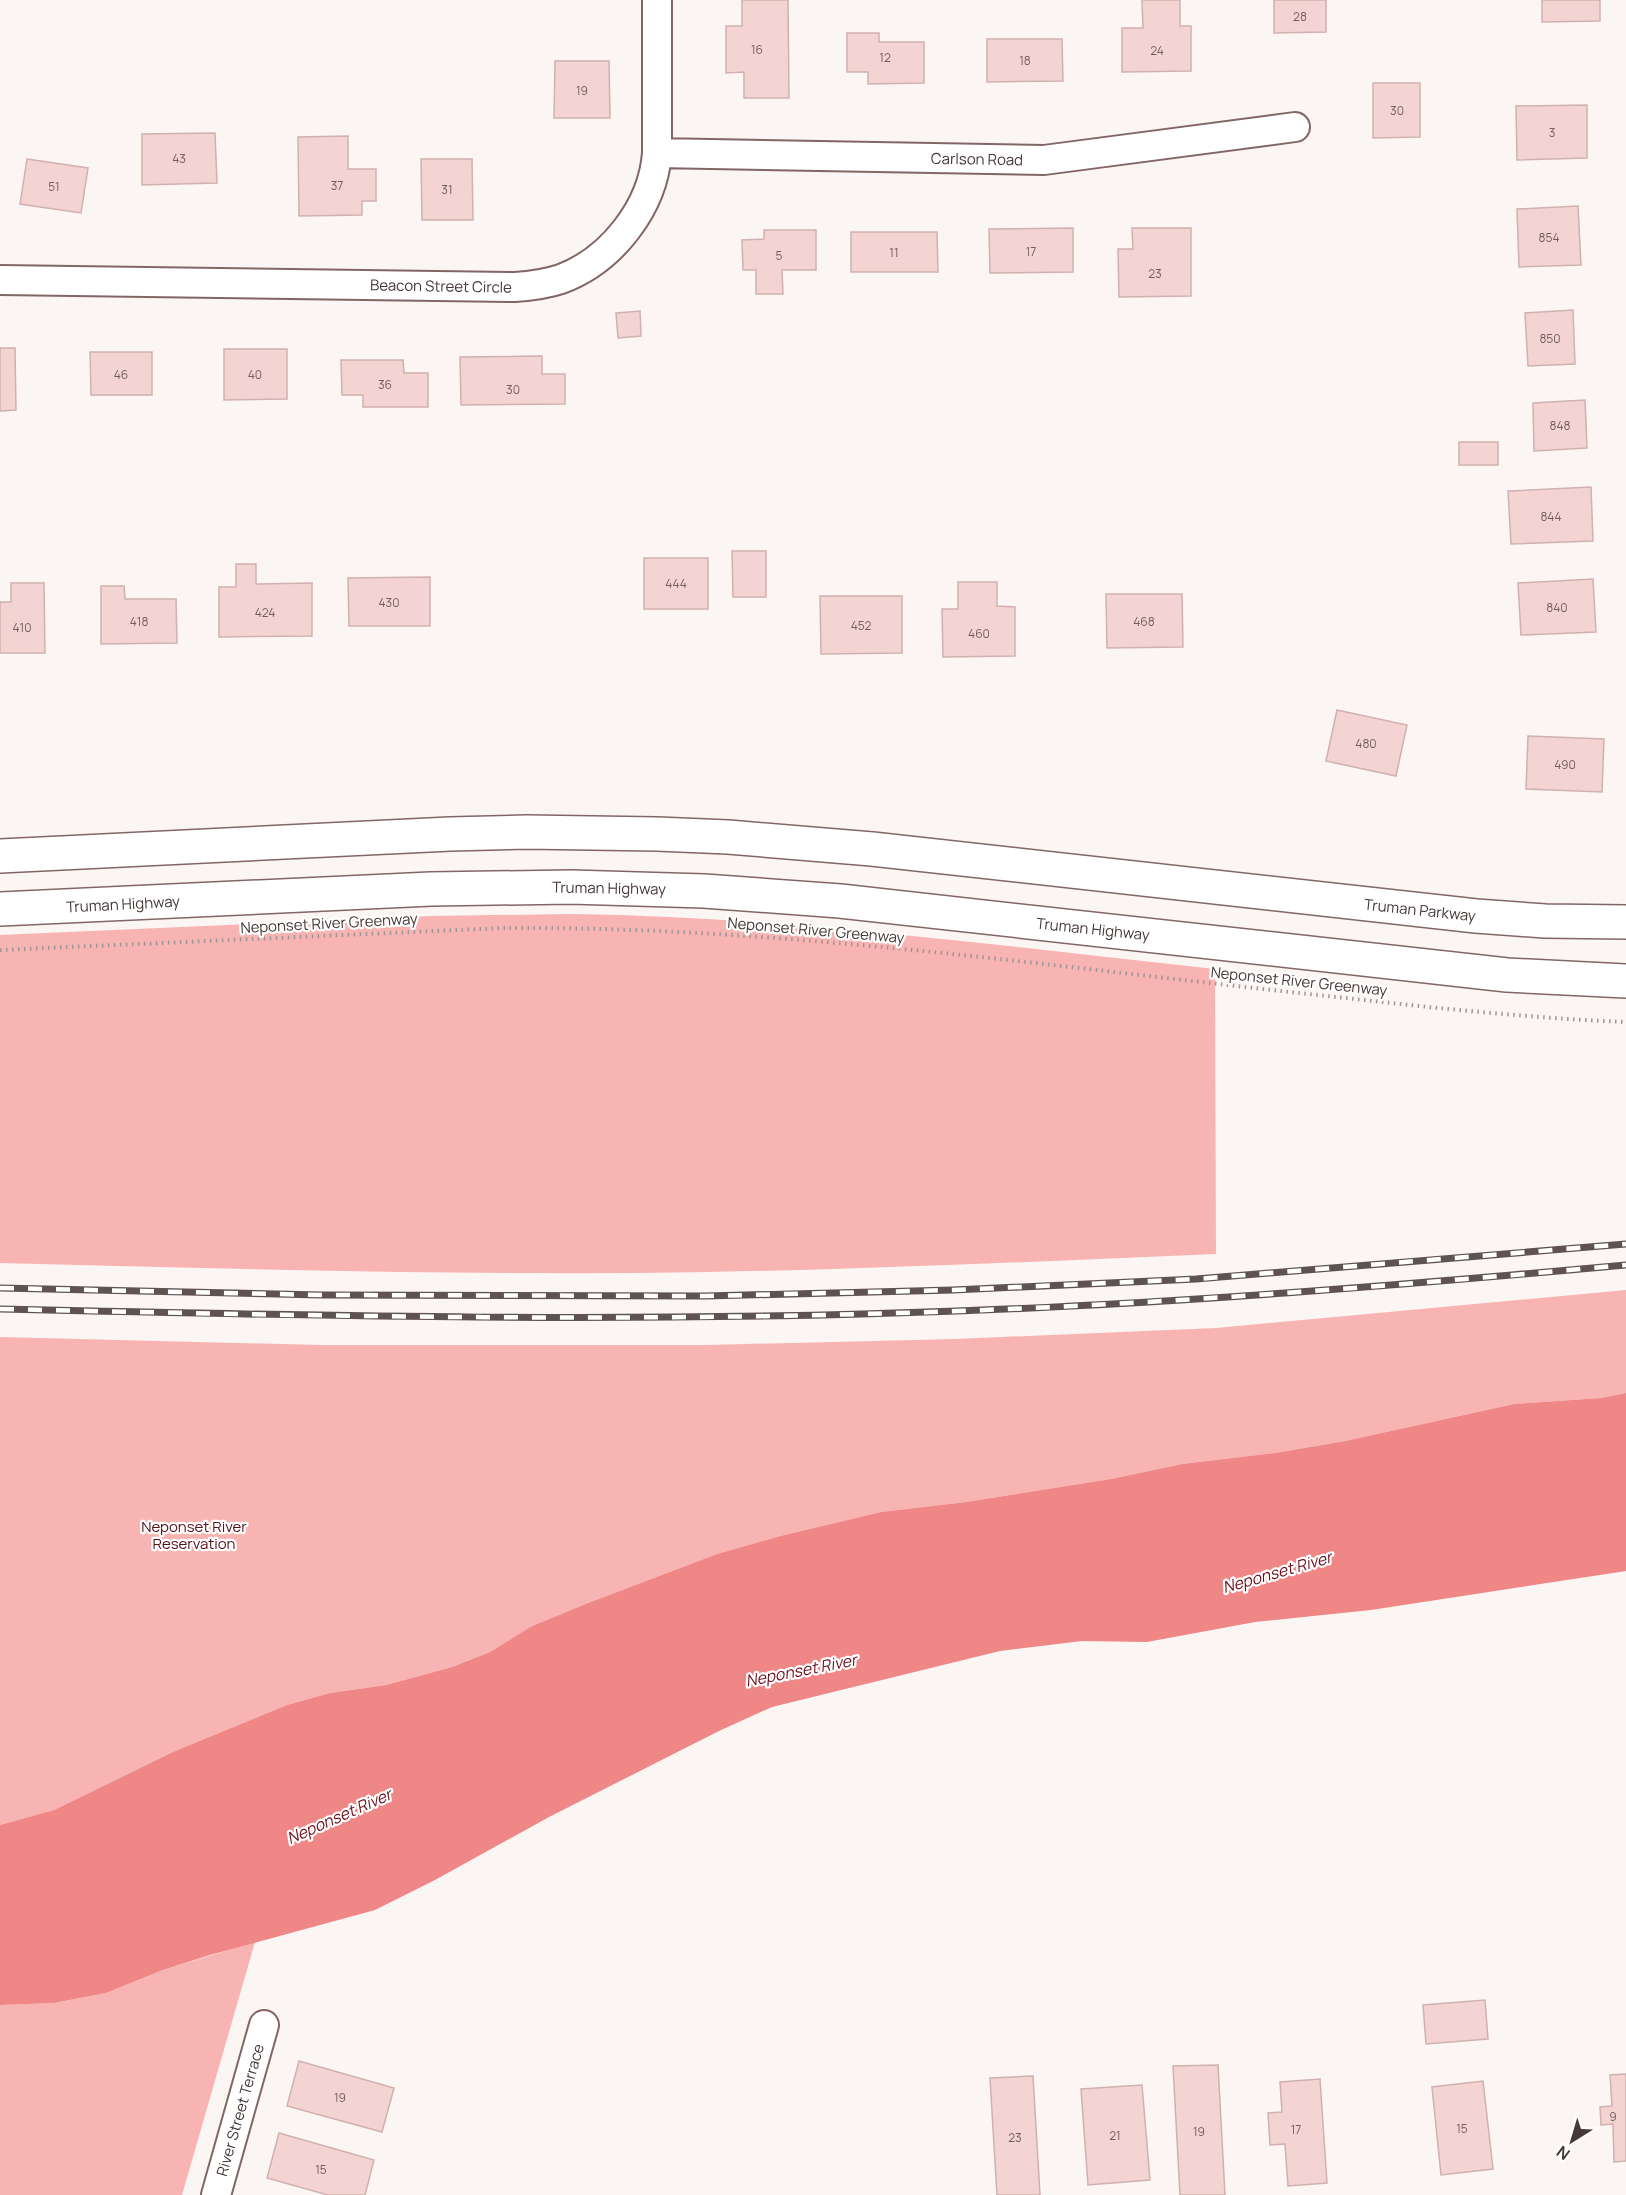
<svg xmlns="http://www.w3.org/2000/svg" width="1626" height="2195" font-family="Manrope,sans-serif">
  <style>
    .green { fill: #f8b4b2 }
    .water { fill: #ef8786 }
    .building { fill: #f4d4d2; stroke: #d0b1af; stroke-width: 1.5 }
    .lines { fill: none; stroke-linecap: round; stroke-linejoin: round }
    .street-casing { stroke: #826665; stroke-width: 32 }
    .secondary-casing { stroke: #826665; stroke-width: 36 }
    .path { stroke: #9e9594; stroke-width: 4; stroke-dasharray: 1.5 4.5; stroke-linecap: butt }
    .street { stroke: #fff; stroke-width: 28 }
    .secondary { stroke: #fff; stroke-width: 33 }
    .rail-casing { stroke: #5f5352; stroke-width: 7 }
    .rail { stroke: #fff; stroke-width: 4.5; stroke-dasharray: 14; stroke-linecap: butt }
    .labels { text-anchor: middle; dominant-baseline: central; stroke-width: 4.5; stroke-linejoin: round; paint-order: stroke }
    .number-label { font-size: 12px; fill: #715f5e }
    .street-label { font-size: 15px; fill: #453837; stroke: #fff }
    .park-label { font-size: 15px; fill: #531217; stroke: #fff }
    .water-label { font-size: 16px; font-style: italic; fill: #6d0f1b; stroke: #fff }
  </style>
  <rect width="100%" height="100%" fill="#fbf5f4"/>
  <!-- green -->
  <path class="green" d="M571,914C787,917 1001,946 1215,969L1216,1254C1047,1261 878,1269 709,1272C473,1276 236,1269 0,1263V935L431,916Z
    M1626,1290V1393L1601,1398L1514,1404L1345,1441L1275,1453L1182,1464L1111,1479L966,1502L881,1512L780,1536L717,1554L588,1603L532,1626L490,1652L452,1667L386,1685L330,1693L287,1705L175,1751L54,1810L0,1825V1337L320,1345H707L955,1339L1216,1328Z
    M255,1942L182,2195H0V2005L54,2003L106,1993L163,1970Z"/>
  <!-- water -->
  <path class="water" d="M1626,1393V1571L1371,1610L1255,1622L1147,1642L1082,1641L1000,1651L772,1707L719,1731L549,1817L435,1880L375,1910L210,1955L163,1970L106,1993L54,2003L0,2005V1825L54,1810L175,1751L287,1705L330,1693L386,1685L452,1667L490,1652L532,1626L588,1603L717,1554L780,1536L881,1512L966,1502L1111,1479L1182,1464L1275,1453L1345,1441L1514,1404L1601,1398Z"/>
  <!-- building -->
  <path class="building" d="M742,0H788L789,98H744V72L726,73V26H742Z
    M1142,0H1180V26H1191V71L1122,72V28H1143Z
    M1274,0H1326V32L1274,33Z
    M1542,0H1600V21L1542,22Z
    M847,33H879V42H924V83L868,84V72H847Z
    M987,39H1062L1063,81L987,82Z
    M555,61H609L610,118H554Z
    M1373,83H1420V137L1373,138Z
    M1587,105V158L1517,160L1516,106Z
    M215,133L217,183L142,185V134Z
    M348,136V169H376V201H362V215L299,216L298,137Z
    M27,159L88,168L81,213L20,204Z
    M421,159H472L473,220H422Z
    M1578,206L1581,265L1519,267L1517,209Z
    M1073,228V272L990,273L989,229Z
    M1132,228H1191V296L1119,297L1118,249H1133Z
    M764,230H816V270H782L783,294H756V270H743L742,240L764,239Z
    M851,232H937L938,272H851Z
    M1573,310L1575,364L1528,366L1525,313Z
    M640,311L641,336L618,338L616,313Z
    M0,348H15L16,410L0,411Z
    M224,349H287V399L224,400Z
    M90,352H152V395H91Z
    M542,356V374H565V404L461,405L460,357Z
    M341,360H403L404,373H428V407H363V395H342Z
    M1585,400L1587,448L1534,451L1533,403Z
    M1459,442H1498V465H1459Z
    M1591,487L1593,541L1511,544L1508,491Z
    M732,551H766V597H733Z
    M644,558H708V609H644Z
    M236,564H256V584L312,583V636L219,637V587H236Z
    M430,577V626H349L348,578Z
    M1593,579L1596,632L1521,635L1518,583Z
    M958,582H997V606L1015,607V656L943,657L942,609H958Z
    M11,583H44L45,653H0V602H11Z
    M101,586H124L125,599H176L177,643L101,644Z
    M1106,594H1182L1183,647L1107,648Z
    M820,596H902V653L821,654Z
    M1337,710L1407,725L1396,776L1326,761Z
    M1528,736L1604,739L1602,792L1526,789Z
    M1485,2000L1488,2039L1426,2044L1423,2005Z
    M299,2061L394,2088L382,2132L287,2106Z
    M1218,2065L1225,2195H1180L1173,2066Z
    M1626,2074V2161L1614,2162L1613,2124L1601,2125L1600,2107L1612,2106L1610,2075Z
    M1033,2076L1040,2195H997L990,2078Z
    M1320,2079L1327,2183L1288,2186L1285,2144L1270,2145L1268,2113L1282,2112L1280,2082Z
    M1483,2081L1493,2169L1441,2175L1432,2087Z
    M1142,2085L1150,2180L1088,2185L1081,2089Z
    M279,2133L374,2160L365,2195H328L267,2178Z"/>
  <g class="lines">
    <defs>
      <path id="street" d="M657,153L1044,160L1295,127
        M0,280L515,287C531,286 546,284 561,279C612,260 653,207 657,153V0
        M216,2195L264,2025"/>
      <path id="secondary" d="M0,856L450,834L526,832L657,834L728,837L872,849L1476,916L1545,921L1626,922
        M0,909L431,889L571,887L704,891L840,901L1507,975L1626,981"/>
    </defs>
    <!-- street casing -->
    <use href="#street" class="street-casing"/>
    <!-- secondary casing -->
    <use href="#secondary" class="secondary-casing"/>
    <!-- path -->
    <path class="path" d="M0,950L504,928C780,926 1053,967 1327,996C1427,1007 1526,1018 1626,1022"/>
    <!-- street -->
    <use href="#street" class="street"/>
    <!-- secondary -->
    <use href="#secondary" class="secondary"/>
    <defs>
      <path id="rail" d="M0,1288L321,1295L706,1296L953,1290L1196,1279L1626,1244
        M0,1309C319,1316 638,1323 957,1311C1181,1303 1403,1285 1626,1265"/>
    </defs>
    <!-- rail casing -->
    <use href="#rail" class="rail-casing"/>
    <!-- rail -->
    <use href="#rail" class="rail"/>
  </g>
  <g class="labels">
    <!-- number labels -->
    <g class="number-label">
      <text x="1300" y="16">28</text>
      <text x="757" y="49">16</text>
      <text x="1157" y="50">24</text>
      <text x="885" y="57">12</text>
      <text x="1025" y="60">18</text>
      <text x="582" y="90">19</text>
      <text x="1397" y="110">30</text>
      <text x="1552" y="132">3</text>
      <text x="179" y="158">43</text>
      <text x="337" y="185">37</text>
      <text x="54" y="186">51</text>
      <text x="447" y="189">31</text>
      <text x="1549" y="237">854</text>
      <text x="1031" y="251">17</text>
      <text x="894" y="252">11</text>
      <text x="779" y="255">5</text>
      <text x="1155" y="273">23</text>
      <text x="1550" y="338">850</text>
      <text x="121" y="374">46</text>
      <text x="255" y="374">40</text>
      <text x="385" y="384">36</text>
      <text x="513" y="389">30</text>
      <text x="1560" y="425">848</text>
      <text x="1551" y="516">844</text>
      <text x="676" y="583">444</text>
      <text x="389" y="602">430</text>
      <text x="1557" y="607">840</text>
      <text x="265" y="612">424</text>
      <text x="139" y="621">418</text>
      <text x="1144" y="621">468</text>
      <text x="861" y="625">452</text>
      <text x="22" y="627">410</text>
      <text x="979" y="633">460</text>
      <text x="1366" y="743">480</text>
      <text x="1565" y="764">490</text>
      <text x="340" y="2097">19</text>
      <text x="1613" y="2116">9</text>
      <text x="1462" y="2128">15</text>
      <text x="1296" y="2129">17</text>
      <text x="1199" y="2131">19</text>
      <text x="1115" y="2135">21</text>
      <text x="1015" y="2137">23</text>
      <text x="321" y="2169">15</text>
    </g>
    <!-- street labels -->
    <g class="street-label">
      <text transform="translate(977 159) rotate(1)">Carlson Road</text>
      <text transform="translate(441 286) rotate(1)">Beacon Street Circle</text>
      <text transform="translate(609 888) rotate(1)">Truman Highway</text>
      <text transform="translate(123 904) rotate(-3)">Truman Highway</text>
      <text transform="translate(1420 910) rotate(6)">Truman Parkway</text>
      <text transform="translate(329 923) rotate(-3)">Neponset River Greenway</text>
      <text transform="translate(1093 929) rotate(6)">Truman Highway</text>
      <text transform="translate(816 930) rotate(5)">Neponset River Greenway</text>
      <text transform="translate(1299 981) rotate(6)">Neponset River Greenway</text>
      <text transform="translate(240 2110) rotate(-74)">River Street Terrace</text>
    </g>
    <!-- park labels -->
    <g class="park-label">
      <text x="194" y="1526">Neponset River<tspan x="194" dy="17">Reservation</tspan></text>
    </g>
    <!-- water labels -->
    <g class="water-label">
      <text transform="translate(1277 1572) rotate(-16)">Neponset River</text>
      <text transform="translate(801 1670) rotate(-11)">Neponset River</text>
      <text transform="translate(339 1816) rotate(-24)">Neponset River</text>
    </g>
  </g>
  <!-- north arrow -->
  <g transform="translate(1572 2141) rotate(217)" stroke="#ffffff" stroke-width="4.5" paint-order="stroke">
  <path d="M0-4.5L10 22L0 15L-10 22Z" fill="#453837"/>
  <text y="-9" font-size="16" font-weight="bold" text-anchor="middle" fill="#453837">N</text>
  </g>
</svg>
